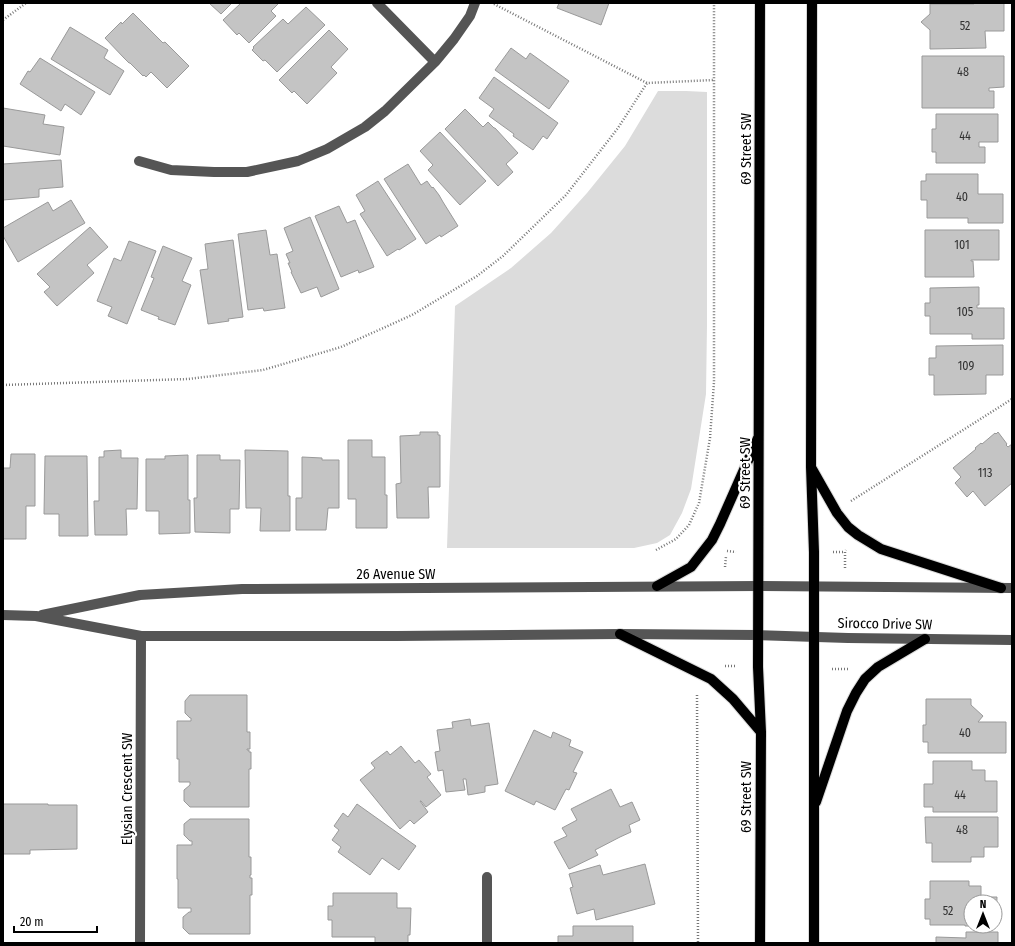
<svg xmlns="http://www.w3.org/2000/svg" width="1015" height="946" font-family="'Fira Sans Condensed',sans-serif">
  <style>
    .green { fill: #dcdcdc }
    .building { fill: #c4c4c4; stroke: #999; fill-rule: evenodd }
    .lines { fill: none; stroke-linecap: round; stroke-linejoin: round }
    .major-casing { stroke: #dbdbdb; stroke-width: 12 }
    .path { stroke: #777; stroke-width: 2.5; stroke-dasharray: 1 2; stroke-linecap: butt }
    .minor { stroke: #555; stroke-width: 10 }
    .major { stroke: #000; stroke-width: 10 }
    .labels { text-anchor: middle; dominant-baseline: central; stroke-width: 4; stroke-linejoin: round; paint-order: stroke }
    .number-label { font-size: 12px; fill: #313131 }
    .street-label { font-size: 14px; fill: #000; stroke: #fff }
  </style>
  <rect width="100%" height="100%" fill="#fff"/>
  <!-- green -->
  <path class="green" d="M658,91H686L707,92V325L706,394L691,489L682,513L670,535L657,543L634,548H447L455,306L511,268L551,233L587,193L625,146Z"/>
  <!-- building -->
  <path class="building" d="M209,3H232L221,14Z
    M241,3H279L271,11L276,16L249,43L239,33L237,35L223,20Z
    M559,3H609L601,25L557,8Z
    M974,3H1004V31H985L986,48L930,49V30L921,22L930,14V4H974Z
    M306,7L325,25L277,72L265,60L263,61L252,50L254,48L253,47L283,19L288,24Z
    M133,13L163,43L165,42L189,66L167,88L151,72L146,77L144,75L143,76L130,63H129L124,58L105,38L121,22L122,24Z
    M70,27L108,50L104,58L124,71L110,95L51,59Z
    M329,30L348,49L331,67L337,73L307,104L294,91L292,93L279,80Z
    M511,48L526,59L530,53L569,81L549,109L495,70Z
    M922,56H1004V87L989,88V91H994V108H922Z
    M40,58L95,92L81,115L65,104L61,111L20,84L28,71L30,72Z
    M494,77L558,123L547,139L543,136L533,150L513,136L514,134L489,116L494,109L479,98Z
    M3,108L45,115L43,124L64,127L60,155L3,146Z
    M465,109L483,127L488,122L494,128H495L518,153L506,164L513,172L498,186L445,129Z
    M936,114H998V142H979V147H985V163H936V152H932V129H936Z
    M440,132L486,181L460,205L428,170L433,165L420,151Z
    M61,160L63,187L39,189V197L3,200V164Z
    M408,164L421,185L427,181L432,188L433,187L439,195L443,202L458,226L441,237L440,235L426,244L384,179Z
    M926,174H978V194H1003V223H968V218H927V200H921V181H926Z
    M378,181L416,239L399,250L398,249L387,256L360,214L365,211L356,195Z
    M71,200L85,223L18,262L3,236V228L48,202L53,211Z
    M339,206L347,223L355,220L374,267L359,273L358,270L341,277L315,216Z
    M310,217L339,289L321,297L317,287L301,293L291,272H292L288,263H290L286,254L293,251L284,228Z
    M90,227L108,247L87,265L94,273L57,306L44,292L50,287L37,274Z
    M266,230L270,255L277,254L285,308L264,311L263,308L248,310L238,234Z
    M925,230H999V260H971V261H973L974,277H925Z
    M233,240L243,317L228,319L229,321L208,324L200,270L208,269L205,244Z
    M129,241L156,251L127,324L108,316L112,307L97,301L114,258L121,261Z
    M163,246L192,258L182,281L191,285L175,325L158,319L159,317L141,310L154,278L151,277Z
    M979,287V305H977V308H1004V339H972V334H930V316H925V303H930V288Z
    M1003,345V375H986V394L934,395V375H929V358H936V346Z
    M420,432H438V435H440V487H428L429,518H397L396,484L401,483L400,436L420,435Z
    M998,432L1007,444L1006,445L1008,447L1012,444V483L985,506L973,491L967,497L955,483L961,477L953,468L976,449L975,448L981,443L982,444L995,433L996,434Z
    M348,440H372V457H385V495H387V528H356V499H348Z
    M121,450V458H138L137,509H126L127,535H95L94,501H99V457H104V451Z
    M245,450L288,451V496H290V531H260L261,508H246Z
    M11,454H35V506H26V539H3V468H10Z
    M188,455V500H190V533L159,534V511H146V459H165V456Z
    M197,455H220V460H240L239,509H230V533L195,532L194,498H197Z
    M45,456H87L88,536H59V514H44Z
    M302,457L322,458V460H339V508H328L326,530H296V498H302Z
    M190,695H247V732H250V749H247V750H249V752H251V769H249V807H190L184,801V790L190,785V782H179V759H177V721H191V718H190L185,713V701Z
    M926,699H971V705L983,716L978,722H1006V753H928V742H923V725H926Z
    M470,719L471,726L489,723L498,784L485,786V792L468,795L466,779H463L465,790L446,792L443,770L438,771L435,752L440,751L437,730L453,728L452,722Z
    M534,730L551,738L553,732L571,740L569,746L583,752L573,772L577,773L569,790L566,789L555,810L536,801L534,805L505,791Z
    M401,746L415,763L419,760L431,774L427,777L441,795L426,807L421,801H420L428,812L414,824L410,820L400,829L360,780L375,768L371,763L387,751L390,755Z
    M933,761H972V770H985V781H997V812H933V807H924V784H933Z
    M611,789L620,807L632,802L640,820L629,825L631,832L620,837L595,850L598,855L569,869L554,842L567,836L562,828L577,820L571,809Z
    M3,804H48V805H77V849L30,850V854H3Z
    M357,804L416,846L399,870L382,858L370,875L338,852L341,847L332,840L339,830L334,826L343,813L348,817Z
    M925,817H998V847H984V857H971V862H932V843H926Z
    M190,819H249V857H251V875H250V878H252V895H250V934H189L183,928V917L189,912H191V908H178V879H177V845H192V841H190L184,835V824Z
    M645,864L655,904L596,920L594,909L577,914L570,888L573,887L569,874L600,865L603,875Z
    M930,881H969V886H981V897H997L996,926H965V925H930V919H925V899H930ZM971,902H995V926H971Z
    M333,893H397V908H411L410,935H408V943H375V937H332V920H328V906H333Z
    M573,926H633V943H558V936H573Z
    M966,932H998V943H936V937L966,938Z"/>
  <g class="lines">
    <defs>
      <path id="major" d="M760,3L758,667L761,732L760,943
        M812,3L811,467L814,552V943
        M812,469L837,513L848,527L858,535L881,549L1001,588
        M657,586L691,567L712,540L720,524L758,438
        M620,634L711,679L733,699L761,732
        M816,802L847,711L856,693L865,679L878,667L925,639"/>
    </defs>
    <!-- major casing -->
    <use href="#major" class="major-casing"/>
    <!-- path -->
    <path class="path" d="M494,4L647,83L714,80
      M3,20L26,3
      M3,385L188,379L263,370L341,347L412,315L477,276L503,256L566,195L618,128L647,83
      M851,501L1012,399
      M656,550L676,539L689,525L699,503L710,438L714,382V3
      M727,551L736,552
      M833,552H845
      M725,567L726,556
      M845,568V552L846,550
      M725,666H736
      M832,669H849
      M697,695L698,943"/>
    <!-- minor -->
    <path class="minor" d="M377,3L435,62
      M139,161L171,170L214,172H247L298,161L327,149L365,127L385,111L435,62L454,39L470,16L475,3
      M3,615L36,616L141,636H397L620,634L758,635L848,638L1012,640
      M42,615L140,595L242,589L759,586L1012,588
      M140,943L141,636
      M487,943V877"/>
    <!-- major -->
    <use href="#major" class="major"/>
  </g>
  <g class="labels">
    <!-- number labels -->
    <g class="number-label">
      <text x="965" y="26">52</text>
      <text x="963" y="72">48</text>
      <text x="965" y="136">44</text>
      <text x="962" y="197">40</text>
      <text x="962" y="245">101</text>
      <text x="965" y="312">105</text>
      <text x="966" y="366">109</text>
      <text x="985" y="473">113</text>
      <text x="965" y="733">40</text>
      <text x="960" y="795">44</text>
      <text x="962" y="830">48</text>
      <text x="948" y="911">52</text>
    </g>
    <!-- street labels -->
    <g class="street-label">
      <text transform="translate(746 149) rotate(-90)">69 Street SW</text>
      <text transform="translate(745 473) rotate(-90)">69 Street SW</text>
      <text x="396" y="574">26 Avenue SW</text>
      <text transform="translate(885 624) rotate(1)">Sirocco Drive SW</text>
      <text transform="translate(127 789) rotate(-90)">Elysian Crescent SW</text>
      <text transform="translate(746 797) rotate(-90)">69 Street SW</text>
    </g>
  </g>
  <!-- border -->
  <rect width="1015" height="946" fill="none" stroke="#000000" stroke-width="8"/>
  <!-- north arrow -->
  <g transform="translate(983 914)"><circle r="19" fill="#ffffff" stroke="#999999"/>
  <path d="M0-3L7 15L0 10L-7 15Z" fill="#000000"/>
  <text y="-6" font-size="11" font-weight="bold" text-anchor="middle" fill="#000000">N</text>
  </g>
  <!-- scale -->
  <path d="M14 926v6h83v-6" fill="none" stroke="#000000" stroke-width="2"/>
  <text x="20" y="926" font-size="12" fill="#000000" stroke="#ffffff" stroke-width="3" paint-order="stroke">20 m</text>
</svg>
